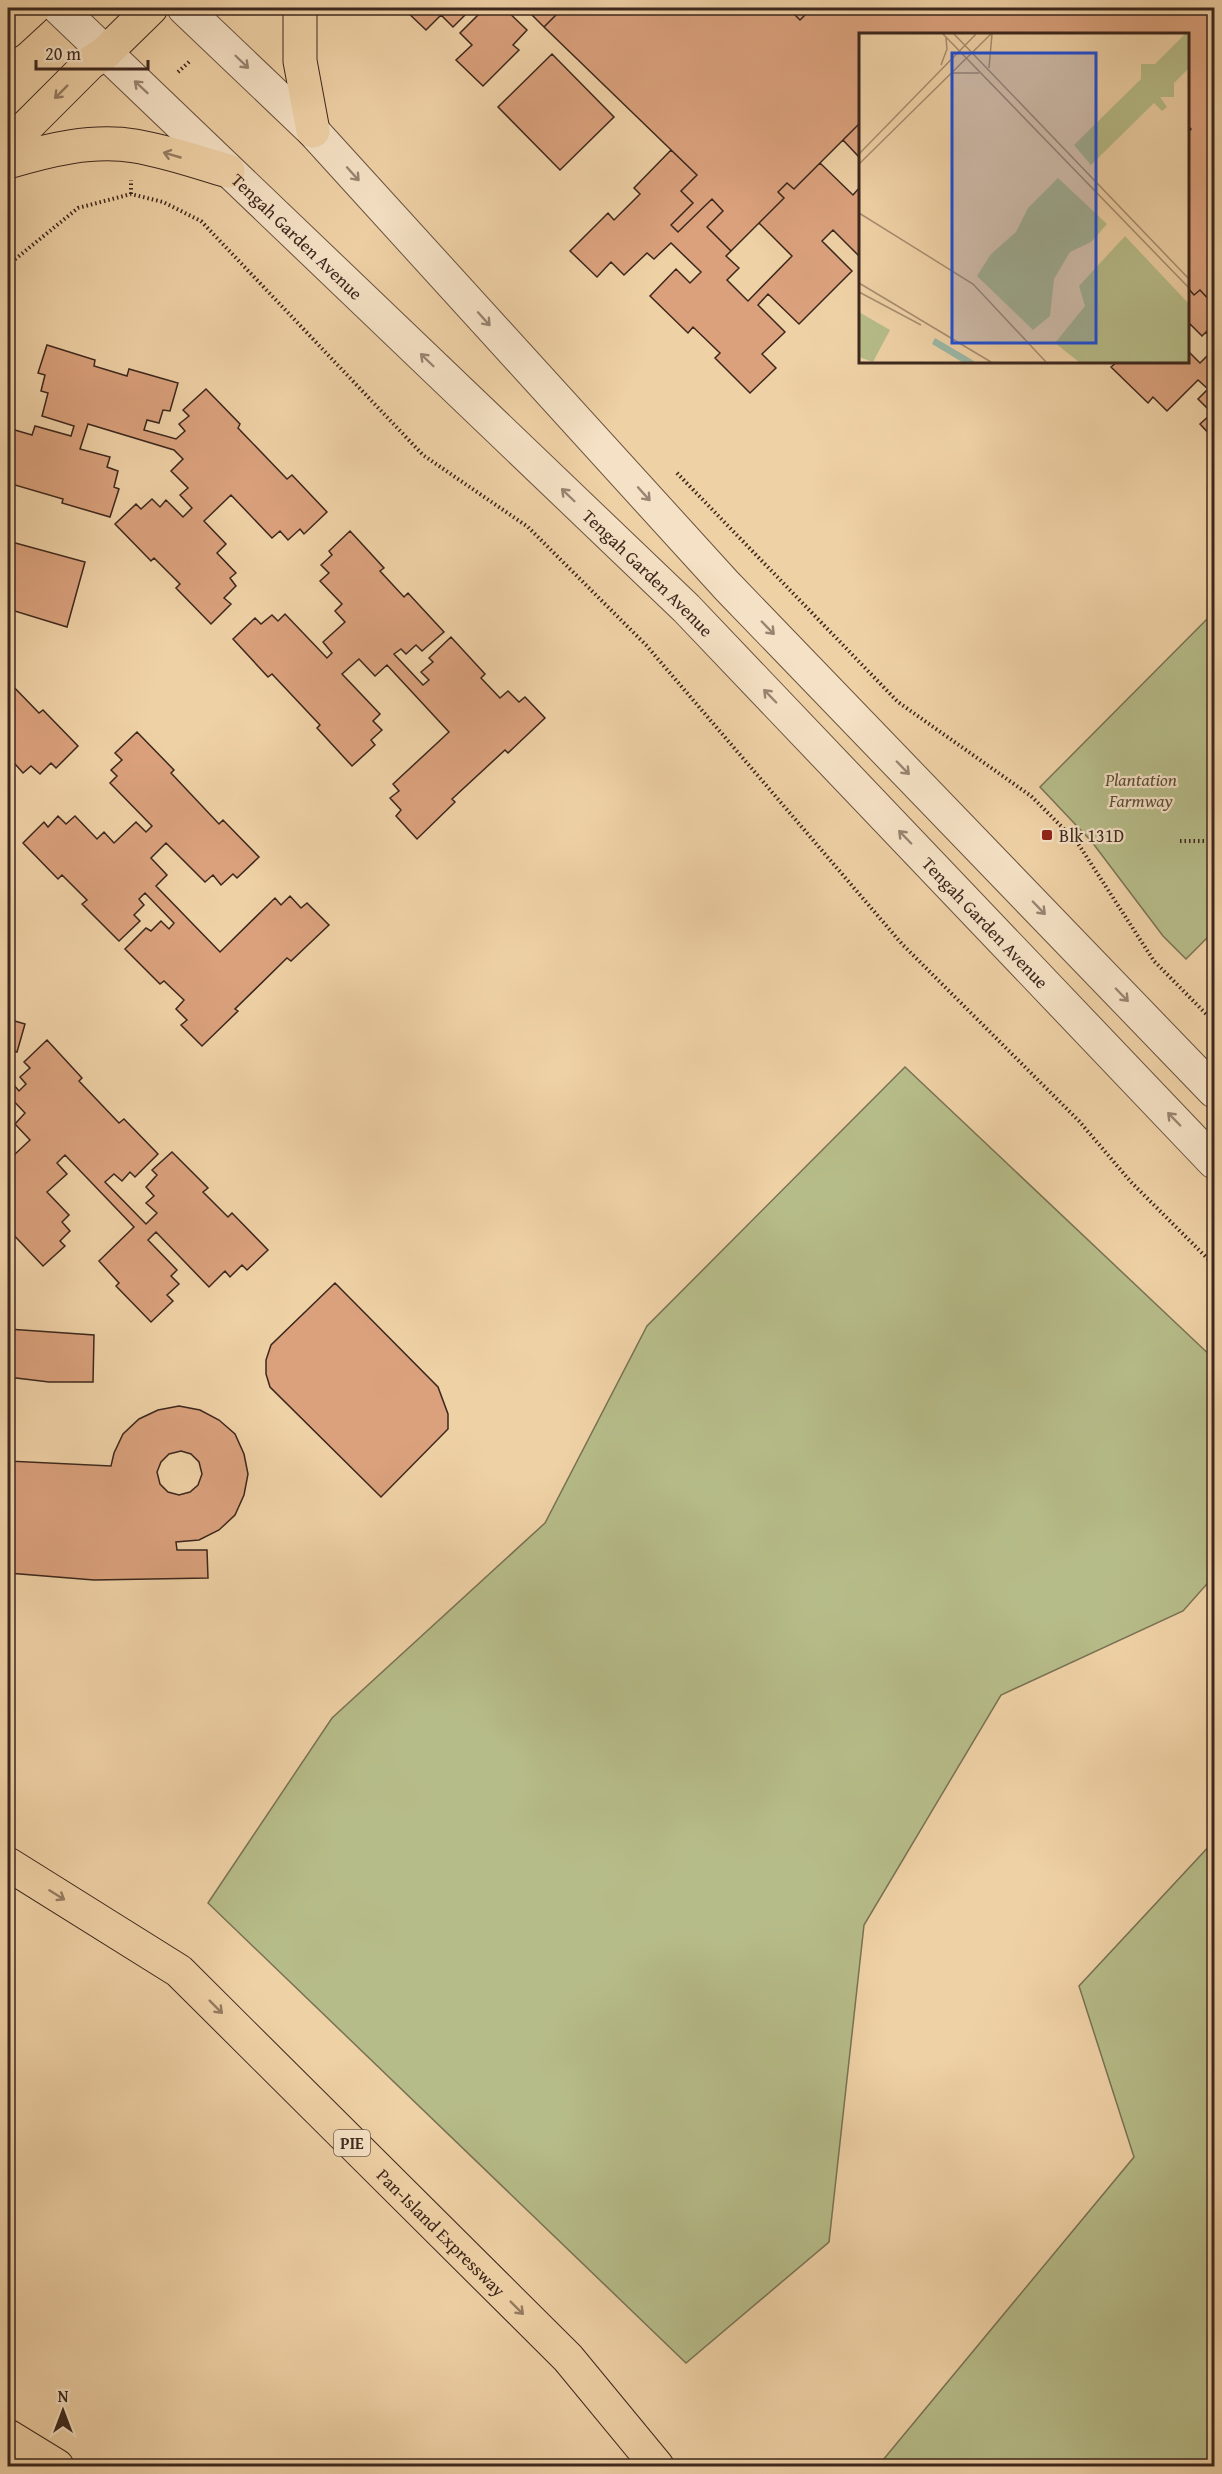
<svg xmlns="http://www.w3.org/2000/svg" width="1222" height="2474" font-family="'Gentium Book Plus',serif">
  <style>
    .green { fill: #b6bc89; stroke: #797253; stroke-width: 1.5 }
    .building { fill: #daa17c; stroke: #3c271d; stroke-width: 1.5; fill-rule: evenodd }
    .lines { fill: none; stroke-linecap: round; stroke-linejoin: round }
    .minor-casing { stroke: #69523f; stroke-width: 35 }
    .major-casing { stroke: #3c271d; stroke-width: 35 }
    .highway-casing { stroke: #3c271d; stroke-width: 35 }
    .path { stroke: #3c271d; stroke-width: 4; stroke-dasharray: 1.5 3; stroke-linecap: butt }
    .minor { stroke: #f5e1c5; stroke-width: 33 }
    .major { stroke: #efd1a6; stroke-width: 33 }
    .highway { stroke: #efd1a6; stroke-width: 33 }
    .oneway { stroke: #988471 }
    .oneway2 { stroke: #967c62 }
    .poi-dot { fill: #8f2418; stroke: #f5e1c5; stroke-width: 2 }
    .labels { text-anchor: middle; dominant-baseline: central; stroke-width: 4.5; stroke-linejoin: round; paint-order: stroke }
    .shield { fill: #f5e1c5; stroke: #745f4f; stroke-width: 1.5 }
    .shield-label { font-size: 16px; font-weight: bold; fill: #3c271d }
    .street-label { font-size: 18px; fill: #3c271d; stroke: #f5e1c5 }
    .park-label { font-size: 18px; font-style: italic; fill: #5a4c38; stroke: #f5e1c5 }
    .poi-label { font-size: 18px; fill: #3c271d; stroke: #f5e1c5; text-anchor: start }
    .inset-road { fill: none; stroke: #a78d6f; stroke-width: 1.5 }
    .view { fill: #1d4ed8; fill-opacity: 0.15; stroke: #1d4ed8; stroke-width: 3 }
    .inset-edge { fill: none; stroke: #3c271d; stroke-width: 3 }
  </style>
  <rect width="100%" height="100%" fill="#efd1a6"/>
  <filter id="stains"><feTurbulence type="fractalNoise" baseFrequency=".00333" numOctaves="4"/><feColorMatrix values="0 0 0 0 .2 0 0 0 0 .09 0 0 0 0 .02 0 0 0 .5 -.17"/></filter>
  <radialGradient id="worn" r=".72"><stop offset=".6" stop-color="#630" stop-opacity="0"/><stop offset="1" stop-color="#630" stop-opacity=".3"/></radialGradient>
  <!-- green -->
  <path class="green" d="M1214,612V931L1186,959L1163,936L1092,842L1040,787Z
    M905,1067L1214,1359V1576L1183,1611L1001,1695L864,1925L829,2242L686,2363L208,1903L332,1718L545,1523L647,1326Z
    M1214,1841V2466H878L1134,2157L1079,1986Z"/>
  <!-- building -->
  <path class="building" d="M403,8H472L453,27L441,15L426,30Z
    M473,8H504L527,30L513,45L519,50L483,86L456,60L472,45L460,33L479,14Z
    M525,8H563L544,27Z
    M563,8H788L800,20L812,8H1214V305L1200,290L1194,295L1188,288V133L1191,129L1188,126V34H860V123L794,189L787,183L778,192L784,198L731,251L707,227L723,211L712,199L678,232L671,225L693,203L681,191L697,175L544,27Z
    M788,8H812L800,20Z
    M552,54L614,117L560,170L498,107Z
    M860,123V158L843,140Z
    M671,150L697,175L681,191L693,203L671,225L678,232L712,199L723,211L707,227L731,251L726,256L739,268L727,280L748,301L792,256L759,223L784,198L778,192L787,183L794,189L820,163L853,195L860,187V257L833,230L822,241L852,271L799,324L768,294L758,305L785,332L762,354L776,368L750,393L715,358L720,353L693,327L688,333L650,296L676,269L690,283L701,272L671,243L654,259L647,253L624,275L611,262L597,277L570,251L608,213L614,220L640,194L634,188Z
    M1188,288L1194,295L1200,290L1214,305V324L1202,336L1190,324L1188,327Z
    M1214,324V341L1206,332Z
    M47,345L95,360L94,366L127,376L129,369L178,383L170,411L163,410L159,423L147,420L144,430L176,439L185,431L179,424L189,416L183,410L206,389L240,424L238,428L287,479L292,475L327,512L304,534L300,529L288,540L280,531L272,538L231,495L204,521L226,544L217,553L236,573L230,578L236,586L224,598L231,604L211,624L176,588L180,584L154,558L151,561L115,524L136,504L141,509L152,499L160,507L166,500L183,517L192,508L180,495L188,488L171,471L183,459L174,450L88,424L80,449L110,457L107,467L118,471L114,487L119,489L110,517L62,503L63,499L8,483V428L32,435L35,426L71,436L74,426L42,416L48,393L41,391L45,375L38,373Z
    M1214,349V439L1200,424L1212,413L1198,399L1208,389L1198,380L1167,411L1153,397L1148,403L1111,367L1117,362H1188V351L1200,363Z
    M350,531L384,568L380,571L404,597L408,593L444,632L422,651L416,645L406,654L401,649L394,654L423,685L429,680L421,672L433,662L429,658L451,637L485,674L481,678L500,698L508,691L519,702L525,697L545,718L508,753L505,750L452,799L455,802L417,839L396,816L401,810L390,798L399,791L393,784L449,732L387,665L375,676L359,659L342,674L380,714L373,721L382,730L371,740L375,745L352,766L317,728L320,725L272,674L268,677L233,639L255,618L261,624L272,615L278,621L285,614L327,658L332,653L323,642L345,622L335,611L342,604L320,581L329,573L321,565L332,555L329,551Z
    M8,541L85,562L67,627L8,609Z
    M8,681L39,713L43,710L78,746L56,768L51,763L40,774L31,766L23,773L8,756Z
    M137,732L174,770L171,773L219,824L223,820L259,857L237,878L233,874L221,885L213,875L205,882L166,843L151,858L167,875L156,886L220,952L275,898L281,905L290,896L301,908L307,903L329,925L291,961L287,958L235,1009L238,1011L202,1046L181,1025L187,1020L176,1009L184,1000L164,981L160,984L125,949L146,928L151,931L161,921L169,929L174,923L145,893L139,899L144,905L134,915L140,921L119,941L82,904L87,900L62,875L58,879L23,843L44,822L48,827L58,816L66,824L75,816L97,839L104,832L114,843L136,822L146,832L152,826L110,783L117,776L111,770L122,760L115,753Z
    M8,1019L25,1024L17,1052L10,1050L8,1059Z
    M47,1040L82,1078L79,1081L119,1123L124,1119L158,1154L135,1177L130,1172L122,1181L114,1174L105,1182L146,1224L157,1213L146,1203L154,1196L146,1187L157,1175L152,1170L172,1152L208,1188L203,1192L228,1217L232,1213L268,1250L247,1270L242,1265L230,1277L225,1271L209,1287L156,1232L148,1240L177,1270L171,1276L179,1284L167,1295L173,1301L151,1322L116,1286L119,1283L99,1261L134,1227L65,1155L57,1163L67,1174L47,1192L69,1215L62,1222L70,1231L60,1241L65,1246L43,1266L8,1229L12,1225L8,1220V1150L13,1156L30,1140L15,1124L25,1113L8,1095V1078L19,1091L26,1084L20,1077L30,1068L24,1062Z
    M335,1283L438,1387L448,1414V1429L381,1497L270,1387L266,1374V1360L271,1345Z
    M8,1329L94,1335L93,1382H49L8,1377Z
    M179,1406L200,1410L219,1420L235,1434L244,1454L248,1474L244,1495L235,1515L219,1530L199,1540L176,1542L177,1550H207L208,1578L94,1580L8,1573V1461L111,1466L114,1453L123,1434L139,1419L158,1410ZM181,1451L191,1454L199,1462L202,1474L198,1485L190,1492L179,1495L168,1492L160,1484L157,1472L161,1462L169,1454Z"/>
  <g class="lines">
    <defs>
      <g id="minor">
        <path id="s1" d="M59,8L686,608L1214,1162"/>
        <path d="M184,8L313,131L727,586L1214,1091"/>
      </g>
      <path id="major" d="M300,8V61L313,131
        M8,32L34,8
        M8,145L90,63L105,53L151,8
        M8,162C48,150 92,139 135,146C166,151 197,162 228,171"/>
      <g id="highway">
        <path id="s2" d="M8,1864L179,1971L568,2358L657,2466"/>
        <path d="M8,2436L57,2466"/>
      </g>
    </defs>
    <!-- minor casing -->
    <use href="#minor" class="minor-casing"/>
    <!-- major casing -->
    <use href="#major" class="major-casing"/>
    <!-- highway casing -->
    <use href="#highway" class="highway-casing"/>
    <!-- path -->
    <path class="path" d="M178,72L190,61
      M131,194V180
      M8,265L78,208L131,194L163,202L201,221L423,455L528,527L646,645L902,944L1079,1121L1131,1182L1214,1265
      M677,473L898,702L1031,796L1077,842L1154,961L1214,1022
      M1180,841H1214"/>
    <!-- minor -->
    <use href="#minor" class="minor"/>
    <!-- major -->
    <use href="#major" class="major"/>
    <!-- highway -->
    <use href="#highway" class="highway"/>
  </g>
  <!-- one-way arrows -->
  <defs><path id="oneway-shaft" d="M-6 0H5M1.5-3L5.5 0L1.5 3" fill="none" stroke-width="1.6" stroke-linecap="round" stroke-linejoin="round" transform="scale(1.5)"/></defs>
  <g class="oneway">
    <use href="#oneway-shaft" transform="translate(242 62) rotate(44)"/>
    <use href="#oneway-shaft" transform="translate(141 87) rotate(-137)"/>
    <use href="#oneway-shaft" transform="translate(353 174) rotate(48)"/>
    <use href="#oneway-shaft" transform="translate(484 319) rotate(48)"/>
    <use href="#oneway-shaft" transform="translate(427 360) rotate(-136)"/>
    <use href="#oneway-shaft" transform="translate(644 494) rotate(48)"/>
    <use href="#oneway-shaft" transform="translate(568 495) rotate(-136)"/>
    <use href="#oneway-shaft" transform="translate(768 628) rotate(46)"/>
    <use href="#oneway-shaft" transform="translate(770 696) rotate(-134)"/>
    <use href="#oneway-shaft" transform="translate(903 768) rotate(46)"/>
    <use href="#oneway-shaft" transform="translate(905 837) rotate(-134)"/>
    <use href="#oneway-shaft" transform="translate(1039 908) rotate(46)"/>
    <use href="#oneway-shaft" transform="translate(1122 995) rotate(46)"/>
    <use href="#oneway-shaft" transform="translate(1174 1119) rotate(-134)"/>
  </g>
  <g class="oneway2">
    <use href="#oneway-shaft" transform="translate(61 92) rotate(135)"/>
    <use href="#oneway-shaft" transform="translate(172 155) rotate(-164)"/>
    <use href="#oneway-shaft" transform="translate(57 1895) rotate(32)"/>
    <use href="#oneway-shaft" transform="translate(216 2007) rotate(45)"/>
    <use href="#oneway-shaft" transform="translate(517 2308) rotate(45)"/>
  </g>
  <!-- markers -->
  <rect class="poi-dot" x="1041" y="829" width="12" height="12" rx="3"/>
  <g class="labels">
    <!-- shield labels -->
    <rect class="shield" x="334" y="2130" width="36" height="26" rx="4.5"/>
    <g class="shield-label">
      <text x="352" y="2143">PIE</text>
    </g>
    <!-- street labels -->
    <g class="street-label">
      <text stroke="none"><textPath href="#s1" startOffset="330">Tengah Garden Avenue</textPath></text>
      <text stroke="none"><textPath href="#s1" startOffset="816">Tengah Garden Avenue</textPath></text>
      <text stroke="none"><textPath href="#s1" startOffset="1302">Tengah Garden Avenue</textPath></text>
      <text stroke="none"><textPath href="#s2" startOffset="572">Pan-Island Expressway</textPath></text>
    </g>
    <!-- park labels -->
    <g class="park-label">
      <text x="1141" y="779">Plantation<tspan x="1141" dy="21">Farmway</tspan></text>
    </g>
    <!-- poi labels -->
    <g class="poi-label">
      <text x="1059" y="835">Blk 131D</text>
    </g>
  </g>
  <!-- overview -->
  <g transform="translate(859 33)">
    <rect width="330" height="330" fill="#efd1a6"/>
    <path d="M326,1H330V35L315,50V64H301L308,74L303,78L295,70L232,132L215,112L282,46V31H296ZM199,145L248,191L232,209L211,219L195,246L191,283L174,297L118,243L132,221L157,199L169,175ZM266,203L330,271V329H220L196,310L226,273L220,253ZM0,279L31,297L14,329L0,324Z" fill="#b6bc89"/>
    <path d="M76,305L110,325L116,329H103L73,311Z" fill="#9ab7a6"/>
    <path class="inset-road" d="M84,1L330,255M95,1L330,246M82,32L88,16L87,5M130,35L133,1M93,40H120M0,121L117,1M0,131L132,1M0,180L114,251L187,329M0,250L132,329M0,259L62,292"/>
    <path class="view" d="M93,20H237V310H93Z"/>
    <rect width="330" height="330" class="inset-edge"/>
  </g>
  <!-- margin -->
  <rect width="1222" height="2474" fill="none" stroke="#efd1a6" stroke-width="30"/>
  <rect x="9" y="9" width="1204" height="2456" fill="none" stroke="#3c271d" stroke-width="3"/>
  <rect x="15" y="15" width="1192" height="2444" fill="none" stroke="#3c271d" stroke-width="1.5"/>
  <!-- north arrow -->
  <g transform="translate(63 2411)" stroke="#f5e1c5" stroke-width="4.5" paint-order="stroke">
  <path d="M0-4.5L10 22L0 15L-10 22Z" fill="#3c271d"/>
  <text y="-9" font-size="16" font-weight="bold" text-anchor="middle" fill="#3c271d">N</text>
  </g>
  <!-- scale -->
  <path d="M36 60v9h112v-9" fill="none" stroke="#3c271d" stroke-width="3"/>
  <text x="45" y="60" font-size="18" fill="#3c271d" stroke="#f5e1c5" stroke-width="4.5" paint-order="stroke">20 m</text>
  <rect width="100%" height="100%" filter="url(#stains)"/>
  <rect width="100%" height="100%" fill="url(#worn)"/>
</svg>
